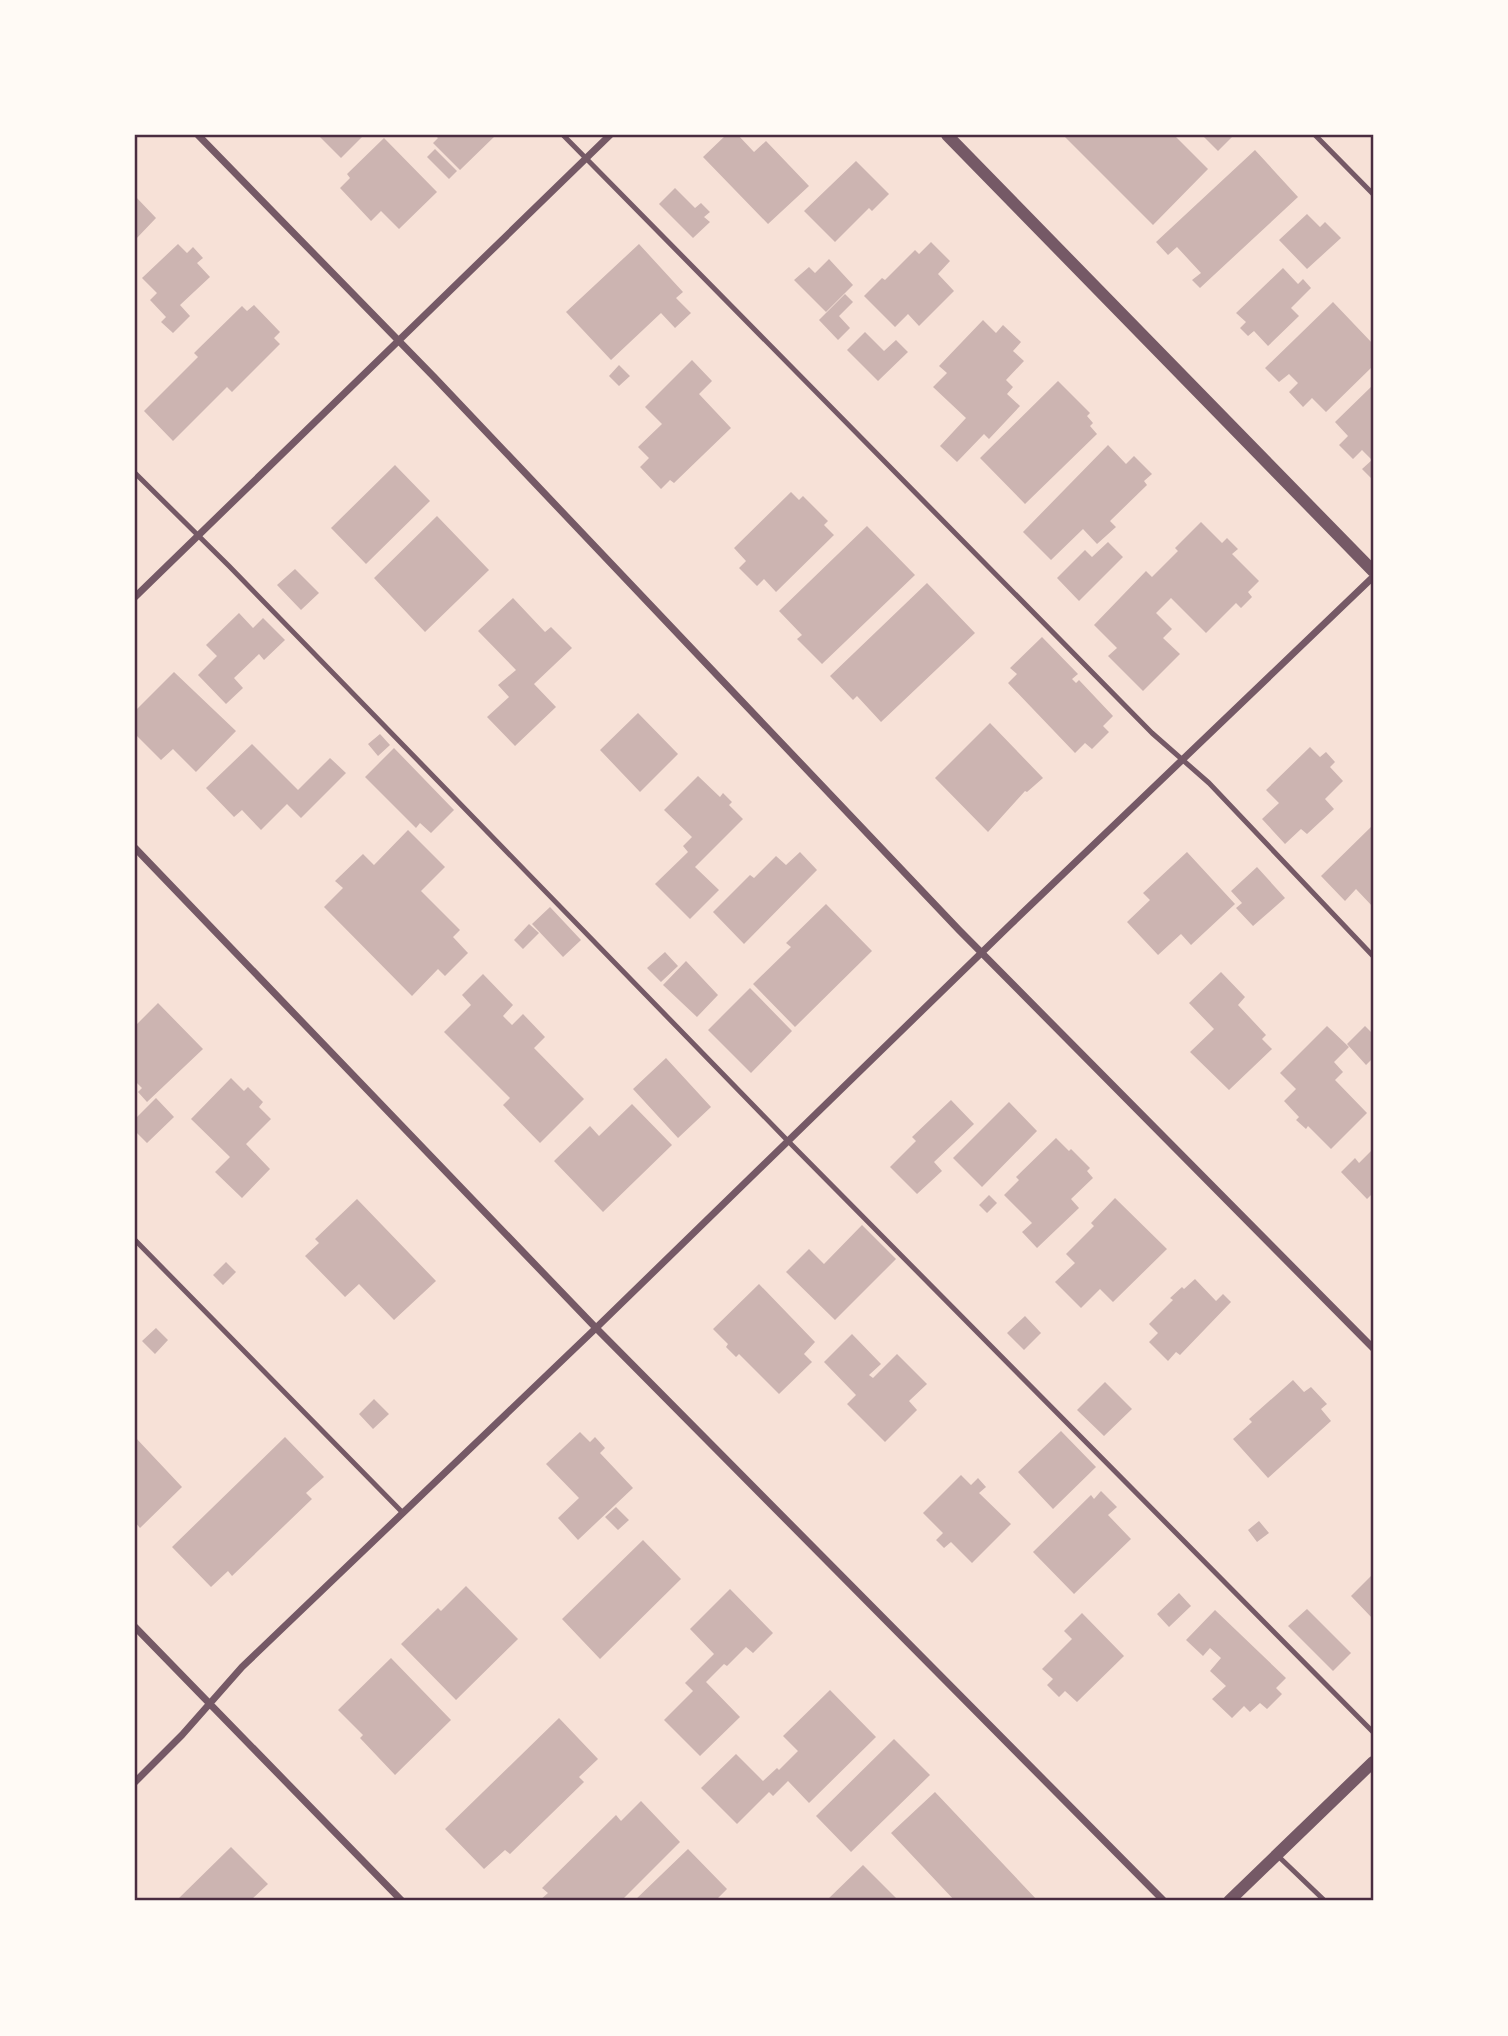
<svg xmlns="http://www.w3.org/2000/svg" width="1508" height="2036" font-family="Raleway,sans-serif">
  <style>
    .building { fill: #ccb4b1 }
    .lines { fill: none; stroke-linecap: round; stroke-linejoin: round }
    .service { stroke: #755966; stroke-width: 5 }
    .minor { stroke: #755966; stroke-width: 7 }
    .tertiary { stroke: #755966; stroke-width: 12 }
    .neatline { fill: none; stroke: #4a2c40; stroke-width: 2.5 }
  </style>
  <rect width="100%" height="100%" fill="#f7e1d7"/>
  <!-- building -->
  <path class="building" d="M318,135H364L341,158Z
    M435,135H496L460,170L433,143L438,138Z
    M726,135H738L754,152L766,141L809,186L768,224L703,157Z
    M1063,135H1174L1208,169L1153,225Z
    M1202,135H1234L1218,151Z
    M384,138L437,192L399,229L381,211L371,221L340,188L350,178L347,174Z
    M435,149L457,171L449,179L427,157Z
    M1255,150L1298,197L1200,288L1192,280L1201,273L1177,247L1168,255L1156,242Z
    M856,161L889,194L872,211L869,208L835,242L804,211Z
    M675,188L695,208L701,203L710,212L704,217L710,222L693,238L659,204Z
    M135,196L156,218L135,240Z
    M1307,214L1320,227L1325,222L1341,238L1307,269L1279,240Z
    M931,242L950,261L938,274L954,291L919,326L908,314L895,327L864,296L882,278L885,280L915,250L919,254Z
    M178,244L187,253L193,247L203,258L197,263L210,277L180,305L190,316L173,333L161,322L166,317L150,300L157,293L142,278Z
    M639,244L683,292L676,298L691,313L675,328L661,313L611,360L566,312Z
    M829,259L853,285L826,312L794,280L809,267L815,273Z
    M1283,268L1298,284L1303,279L1311,288L1291,308L1299,316L1268,346L1254,331L1248,336L1240,328L1246,322L1236,313Z
    M845,294L853,302L839,316L850,328L838,340L819,320Z
    M1333,302L1373,344V366L1326,412L1312,398L1303,407L1289,392L1298,383L1289,374L1279,382L1265,368Z
    M254,305L280,332L274,338L280,344L232,392L227,387L173,441L144,411L198,357L194,353L242,306L247,311Z
    M983,320L996,333L1003,325L1021,342L1013,351L1024,361L1006,380L1013,387L1007,394L1020,406L989,439L984,434L957,462L940,446L966,418L933,387L947,373L939,366Z
    M865,332L884,351L896,340L908,352L878,381L847,350Z
    M692,360L712,381L699,394L731,428L674,483L670,480L661,489L640,467L649,458L638,447L662,424L645,407Z
    M619,365L630,376L619,386L609,376Z
    M1058,381L1090,413L1087,416L1093,423L1090,426L1097,434L1025,504L980,458Z
    M1373,385V480L1362,469L1372,460L1362,450L1353,459L1339,445L1348,436L1335,422Z
    M1108,445L1126,464L1134,456L1152,474L1144,481L1147,485L1110,521L1116,527L1097,544L1083,529L1051,560L1023,532Z
    M395,465L430,501L366,564L331,528Z
    M791,492L799,500L803,496L828,521L824,525L834,535L776,592L764,579L757,586L739,568L746,561L734,548Z
    M437,516L489,570L425,632L374,578Z
    M1201,522L1222,543L1227,538L1238,549L1232,554L1259,581L1248,592L1252,597L1241,608L1236,603L1206,633L1171,598L1156,613L1172,629L1163,638L1180,654L1143,691L1108,656L1117,648L1094,625L1146,571L1152,577L1178,551L1175,548Z
    M867,526L915,575L822,664L797,639L802,635L779,611Z
    M1108,542L1123,557L1079,601L1057,578L1085,550L1092,557Z
    M295,569L319,593L301,610L277,585Z
    M927,583L975,633L881,722L857,696L853,700L830,676Z
    M513,598L545,632L551,627L572,648L534,684L556,707L515,746L487,717L509,697L498,685L516,670L478,631Z
    M239,613L253,628L263,618L285,640L264,660L259,654L234,678L243,688L226,704L198,675L217,656L206,645Z
    M1042,637L1078,674L1072,679L1076,683L1079,680L1113,716L1103,726L1109,732L1092,749L1085,743L1075,753L1008,683L1017,674L1010,668Z
    M174,672L236,731L196,772L173,749L161,760L135,734V711Z
    M638,713L678,754L640,792L600,750Z
    M990,723L1043,778L1027,792L1025,791L988,832L935,778Z
    M380,734L390,745L378,756L368,744Z
    M252,744L298,790L330,758L346,773L301,818L287,804L261,830L242,810L234,817L206,788Z
    M1310,747L1320,757L1326,752L1335,762L1330,767L1343,781L1325,799L1334,809L1307,834L1301,829L1285,844L1262,819L1279,803L1266,790Z
    M394,748L454,810L431,833L420,823L416,828L365,777Z
    M698,776L720,797L723,793L732,802L729,805L743,819L695,867L719,890L690,919L655,884L688,852L683,846L692,837L664,810Z
    M1373,825V907L1356,889L1345,901L1321,876Z
    M408,830L445,867L421,891L460,930L453,937L468,953L445,976L438,969L412,996L324,907L343,888L335,881L363,854L374,865Z
    M800,852L817,870L744,944L713,912L750,875L754,878L776,856L786,865Z
    M1187,852L1235,904L1191,945L1181,934L1158,955L1127,922L1150,900L1143,893Z
    M1257,867L1285,898L1253,926L1236,908L1242,903L1231,891Z
    M826,904L872,951L795,1027L753,984L791,947L786,943Z
    M550,907L581,940L563,957L532,924Z
    M529,924L539,933L523,949L514,940Z
    M665,952L678,966L661,982L647,968Z
    M686,961L718,995L697,1017L663,985Z
    M1221,972L1245,997L1238,1005L1266,1035L1262,1039L1272,1049L1229,1090L1190,1052L1214,1029L1189,1003Z
    M483,974L513,1005L503,1016L512,1025L523,1014L545,1037L534,1048L584,1099L540,1143L503,1105L510,1098L444,1032L471,1005L462,995Z
    M750,988L792,1031L751,1073L708,1030Z
    M158,1003L203,1049L147,1102L138,1092L142,1088L135,1081V1026Z
    M1327,1026L1349,1047L1334,1062L1343,1072L1335,1080L1367,1113L1331,1149L1308,1126L1306,1129L1296,1120L1299,1117L1284,1101L1296,1089L1280,1073Z
    M1365,1026L1373,1034V1058L1366,1065L1347,1044Z
    M666,1058L711,1107L678,1138L633,1089Z
    M231,1078L244,1091L248,1087L263,1102L259,1107L271,1119L246,1144L270,1169L242,1198L215,1172L230,1157L191,1119Z
    M156,1098L174,1117L147,1143L135,1131V1119Z
    M951,1100L974,1124L934,1162L942,1171L917,1194L890,1167L916,1141L912,1137Z
    M1009,1102L1037,1131L982,1187L953,1158Z
    M632,1104L672,1145L603,1212L554,1161L590,1126L599,1136Z
    M1056,1138L1069,1151L1071,1149L1090,1168L1087,1171L1093,1178L1071,1199L1079,1208L1037,1248L1022,1232L1032,1223L1004,1195L1019,1180L1016,1177Z
    M1373,1149V1193L1367,1199L1341,1172L1355,1158L1359,1163Z
    M989,1195L997,1203L987,1213L979,1205Z
    M1115,1198L1167,1249L1113,1302L1100,1289L1081,1308L1055,1282L1075,1263L1066,1254L1094,1226L1091,1223Z
    M357,1199L436,1281L394,1320L359,1284L345,1297L305,1256L319,1243L315,1239Z
    M862,1225L896,1259L835,1320L786,1272L809,1249L824,1264Z
    M226,1262L236,1272L223,1285L213,1275Z
    M1195,1279L1216,1301L1223,1294L1231,1302L1180,1355L1176,1352L1168,1361L1149,1342L1158,1333L1149,1324L1173,1300L1170,1298L1182,1287L1184,1289Z
    M759,1284L815,1342L804,1354L812,1362L779,1394L739,1354L736,1357L726,1347L728,1344L713,1329Z
    M1025,1316L1041,1333L1024,1350L1007,1333Z
    M156,1328L168,1340L155,1354L142,1341Z
    M852,1334L881,1364L869,1375L873,1378L897,1354L927,1384L909,1401L917,1410L885,1442L847,1404L856,1395L824,1362Z
    M1293,1380L1304,1392L1311,1387L1327,1404L1321,1409L1331,1421L1268,1478L1233,1439L1252,1422L1249,1419Z
    M1105,1382L1132,1409L1104,1436L1077,1410Z
    M374,1399L389,1414L373,1429L359,1414Z
    M1061,1431L1096,1467L1053,1509L1018,1472Z
    M580,1432L590,1442L595,1437L605,1448L600,1453L633,1488L578,1540L558,1518L579,1498L546,1464Z
    M135,1437L182,1487L140,1528L135,1522Z
    M285,1437L324,1477L306,1493L312,1499L232,1576L228,1571L211,1587L172,1547Z
    M961,1475L971,1485L978,1478L986,1487L979,1493L1011,1524L972,1563L951,1542L944,1548L936,1540L943,1533L923,1513Z
    M1101,1491L1117,1507L1108,1515L1131,1539L1074,1594L1033,1552L1091,1495L1094,1499Z
    M616,1507L629,1520L618,1530L605,1517Z
    M1259,1521L1269,1533L1257,1542L1248,1530Z
    M643,1540L681,1579L600,1659L562,1619Z
    M1373,1574V1619L1351,1596Z
    M466,1586L518,1639L456,1700L401,1644L438,1608L441,1611Z
    M730,1589L773,1633L753,1653L746,1647L727,1666L724,1664L706,1682L740,1717L700,1756L664,1720L693,1691L685,1683L714,1654L690,1629Z
    M1179,1593L1191,1606L1169,1627L1157,1614Z
    M1307,1609L1351,1653L1333,1671L1288,1626Z
    M1215,1610L1286,1678L1276,1688L1282,1694L1267,1709L1260,1703L1250,1712L1244,1706L1232,1718L1212,1699L1226,1686L1210,1671L1221,1658L1210,1648L1203,1656L1186,1640Z
    M1082,1613L1124,1656L1077,1702L1065,1691L1059,1697L1047,1685L1053,1679L1042,1669L1072,1639L1064,1631Z
    M391,1658L451,1720L395,1775L360,1738L363,1735L338,1710Z
    M830,1690L876,1737L809,1803L788,1781L773,1796L769,1792L737,1824L701,1788L736,1754L763,1781L777,1768L779,1770L798,1751L783,1736Z
    M559,1718L598,1759L579,1777L584,1782L510,1854L505,1850L484,1869L445,1829Z
    M894,1739L930,1775L851,1852L816,1816Z
    M935,1792L1038,1901H955L891,1833Z
    M641,1801L680,1842L621,1901H539L548,1893L542,1888L616,1815L621,1821Z
    M231,1847L268,1884L250,1901H176Z
    M688,1849L727,1889L715,1901H634Z
    M863,1865L899,1901H826Z"/>
  <g class="lines">
    <!-- service -->
    <path class="service" d="M563,135L1152,733L1209,783L1373,956
      M1315,135L1373,194
      M135,473L229,566L787,1140L1373,1732
      M135,1240L403,1513
      M1277,1855L1325,1901"/>
    <!-- minor -->
    <path class="minor" d="M198,135L435,378L959,930L1373,1348
      M135,597L610,135
      M135,848L596,1328L1164,1901
      M135,1627L402,1901
      M135,1782L182,1735L242,1667L596,1328L1011,924L1373,577"/>
    <!-- tertiary -->
    <path class="tertiary" d="M947,135L1373,571
      M1229,1901L1373,1762"/>
  </g>
  <!-- border -->
  <rect width="1508" height="2036" fill="none" stroke="#fffaf5" stroke-width="273"/>
  <rect x="136" y="136" width="1236" height="1763" class="neatline"/>
</svg>
